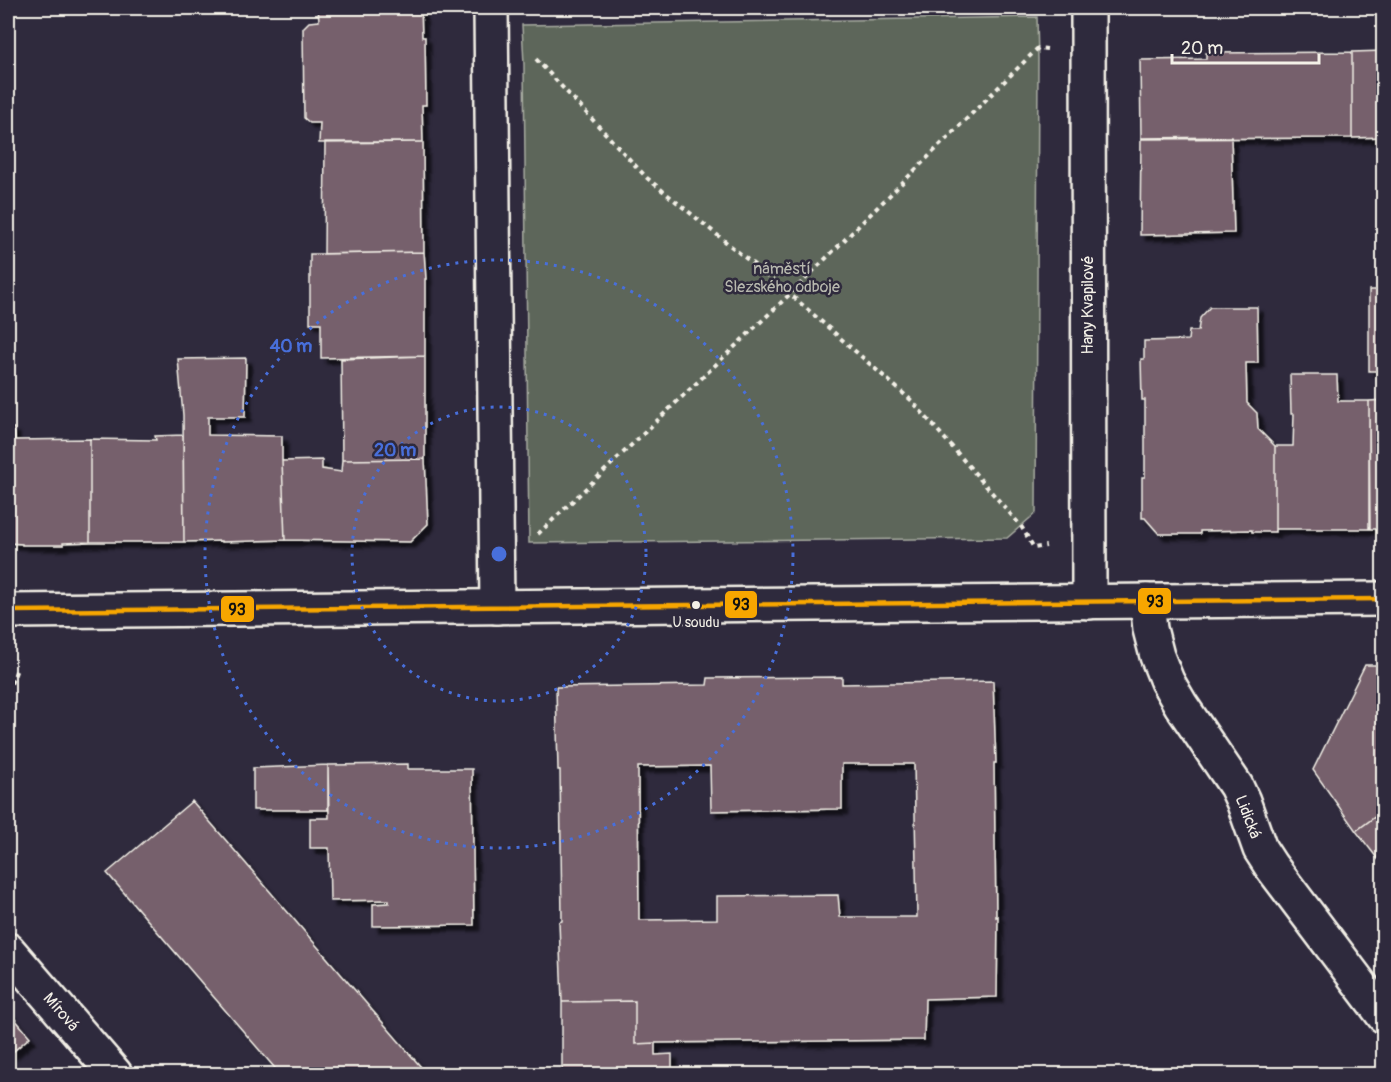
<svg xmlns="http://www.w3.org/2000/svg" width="1391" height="1082" font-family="Pangolin,sans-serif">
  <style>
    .green { fill: #5d665a; stroke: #a8aca1; stroke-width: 1.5 }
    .building { fill: #76616c; stroke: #f4f1e8; stroke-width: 1.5; fill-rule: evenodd; filter: url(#shadow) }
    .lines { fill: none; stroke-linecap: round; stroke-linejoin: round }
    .street-casing { stroke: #f4f1e8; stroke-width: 38 }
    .secondary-casing { stroke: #f4f1e8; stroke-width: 38 }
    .primary-casing { stroke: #f4f1e8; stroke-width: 38 }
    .path { stroke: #f4f1e8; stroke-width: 4; stroke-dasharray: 4.5 4.5; stroke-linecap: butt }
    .street { stroke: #2f2a3d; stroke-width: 33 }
    .secondary { stroke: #2f2a3d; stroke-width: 33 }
    .primary { stroke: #2f2a3d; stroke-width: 33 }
    .bus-1-casing { stroke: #2f2a3d; stroke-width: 9 }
    .bus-1 { stroke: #f7a600; stroke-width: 4.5 }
    .ring { fill: none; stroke: #486fdb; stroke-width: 3; stroke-dasharray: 3 6 }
    .bus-dot { fill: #f4f1e8; stroke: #2f2a3d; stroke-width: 2 }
    .labels { text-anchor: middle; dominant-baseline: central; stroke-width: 5; stroke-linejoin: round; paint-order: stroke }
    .bus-label { font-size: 14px; fill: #f4f1e8; stroke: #2f2a3d }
    .park-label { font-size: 16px; fill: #b8b9af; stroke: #2f2a3d }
    .street-label { font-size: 16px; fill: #f4f1e8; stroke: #2f2a3d }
    .centre { fill: #486fdb; stroke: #2f2a3d; stroke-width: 3 }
    .ring-label { font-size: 18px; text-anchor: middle; font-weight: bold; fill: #486fdb; stroke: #2f2a3d; stroke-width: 5; stroke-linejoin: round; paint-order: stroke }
    .line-badge { stroke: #2f2a3d; stroke-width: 2 }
    .pale-badge-label { font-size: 16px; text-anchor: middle; font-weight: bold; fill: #111 }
  </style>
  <defs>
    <filter id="shadow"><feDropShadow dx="5.5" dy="5.5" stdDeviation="1.5" flood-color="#0009"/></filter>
  </defs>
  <rect width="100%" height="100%" fill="#2f2a3d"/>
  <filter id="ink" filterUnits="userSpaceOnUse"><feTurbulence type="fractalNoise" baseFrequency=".0167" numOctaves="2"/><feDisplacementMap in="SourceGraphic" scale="12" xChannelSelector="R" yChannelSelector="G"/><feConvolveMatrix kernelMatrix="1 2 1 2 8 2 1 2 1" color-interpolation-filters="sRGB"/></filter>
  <g filter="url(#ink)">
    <!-- green -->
    <path class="green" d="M1037,17L1038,59L1036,513L1007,538L529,543L524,64L522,25Z"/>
    <!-- building -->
    <path class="building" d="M318,8H421L422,37H425L426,105H422L423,142L319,143L320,123H310L304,118L303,28L309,22L319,21Z
      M1384,51V137L1352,138V52Z
      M1352,52V138L1141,139L1140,60L1206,59V53Z
      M1231,137L1234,233L1140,235L1141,138Z
      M325,142H423L424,252L324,254Z
      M424,252L426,279H425V356L321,358V323H310V254Z
      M1369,290H1384V371H1369Z
      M1210,307H1257L1258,363H1246L1247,403L1257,413L1258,429L1275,446V532H1252V530L1200,531V534H1159L1145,518H1142V477H1145V400H1142L1141,359H1144V341L1188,340L1189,331H1198L1200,318Z
      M425,356V459L342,460L341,359Z
      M246,358L245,417H208V435L282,436V461L285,540L222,542L221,541L184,542L183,415L178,359Z
      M1290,375H1337L1338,401H1369V529H1275V446H1293L1294,414H1291Z
      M1384,400V529H1370L1369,401Z
      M8,428H14L15,440L90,439V542L63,543V545H22V544L8,543Z
      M183,435L184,542H90V439L156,440L155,436Z
      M425,459L428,524L410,542L285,540L282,461L322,460V469L341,472L342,460Z
      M1365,665H1384V810L1356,831L1313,770Z
      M842,677V684L993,681L996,763H994L996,917L998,916L997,997L925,999L924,1040L655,1043L635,1044V1001L562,1002L559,922L562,921L560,770H558L556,687L707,685L708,678ZM842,764H914L917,917H840L838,895L717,896V919L639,920L638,767L710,766L711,811L842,809Z
      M408,764V769H472L474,925L373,926V904L389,903V900L330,901L329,848H310V818H329L328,765Z
      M328,765V810H253V768Z
      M192,801L427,1074H280L107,873Z
      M1384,810V867L1356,831Z
      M635,1001V1044L655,1043V1055L672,1054V1074H562V1002Z
      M8,1011L30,1037L8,1056Z"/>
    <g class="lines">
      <defs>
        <path id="street" d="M491,8L497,607
          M1088,8L1089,602"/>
        <path id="secondary" d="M1147,601L1150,629L1157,656L1167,681L1181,705L1236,786L1243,801L1260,849L1271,866L1384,1016
          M8,950L115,1074"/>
        <path id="primary" d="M8,611L1384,599"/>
      </defs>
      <!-- street casing -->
      <use href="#street" class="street-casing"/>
      <!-- secondary casing -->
      <use href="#secondary" class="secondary-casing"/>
      <!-- primary casing -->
      <use href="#primary" class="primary-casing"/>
      <!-- path -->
      <path class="path" d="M536,59L647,178L790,294L912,401L1021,526L1034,548L1046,546
        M538,534L790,294L1038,48L1047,49
        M8,692L17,669"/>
      <!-- street -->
      <use href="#street" class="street"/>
      <!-- secondary -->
      <use href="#secondary" class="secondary"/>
      <!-- primary -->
      <use href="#primary" class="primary"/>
      <defs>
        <path id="bus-1" d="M8,611L1384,599"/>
      </defs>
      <!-- bus-1 casing -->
      <use href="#bus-1" class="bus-1-casing"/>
      <!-- bus-1 -->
      <use href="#bus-1" class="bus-1"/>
    </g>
  </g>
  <!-- distance rings -->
  <g class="ring">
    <circle cx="499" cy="554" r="147"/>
    <circle cx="499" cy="554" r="294"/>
  </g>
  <!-- markers -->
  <circle class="bus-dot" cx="696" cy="605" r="5"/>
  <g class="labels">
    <!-- bus labels -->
    <g class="bus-label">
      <text x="696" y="622">U soudu</text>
    </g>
    <!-- park labels -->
    <g class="park-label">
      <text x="782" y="269">náměstí<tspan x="782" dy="18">Slezského odboje</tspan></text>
    </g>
    <!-- street labels -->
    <g class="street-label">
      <text transform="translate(1088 305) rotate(-90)">Hany Kvapilové</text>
      <text transform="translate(1248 817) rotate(69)">Lidická</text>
      <text transform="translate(61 1012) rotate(49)">Mírová</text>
    </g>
  </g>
  <circle cx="499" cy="554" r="9" class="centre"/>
  <g class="ring-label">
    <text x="291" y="352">40 m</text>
    <text x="395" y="456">20 m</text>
  </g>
  <g class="line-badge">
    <rect x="1137" y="587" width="35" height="28" rx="6" fill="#f7a600"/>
    <rect x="724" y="590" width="34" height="29" rx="6" fill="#f7a600"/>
    <rect x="220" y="595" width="35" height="28" rx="6" fill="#f7a600"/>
  </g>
  <g class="pale-badge-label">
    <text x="1155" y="607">93</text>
    <text x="741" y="610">93</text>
    <text x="237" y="615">93</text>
  </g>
  <!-- margin -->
  <rect width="1391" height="1082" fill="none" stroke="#2f2a3d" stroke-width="30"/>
  <rect x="15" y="15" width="1361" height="1052" fill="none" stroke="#f4f1e8" stroke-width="2" filter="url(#ink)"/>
  <!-- scale -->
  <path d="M1172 54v9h147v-9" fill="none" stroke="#f4f1e8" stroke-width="3"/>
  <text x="1181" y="54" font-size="18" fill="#f4f1e8" stroke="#2f2a3d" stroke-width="4.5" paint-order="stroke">20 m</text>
</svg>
